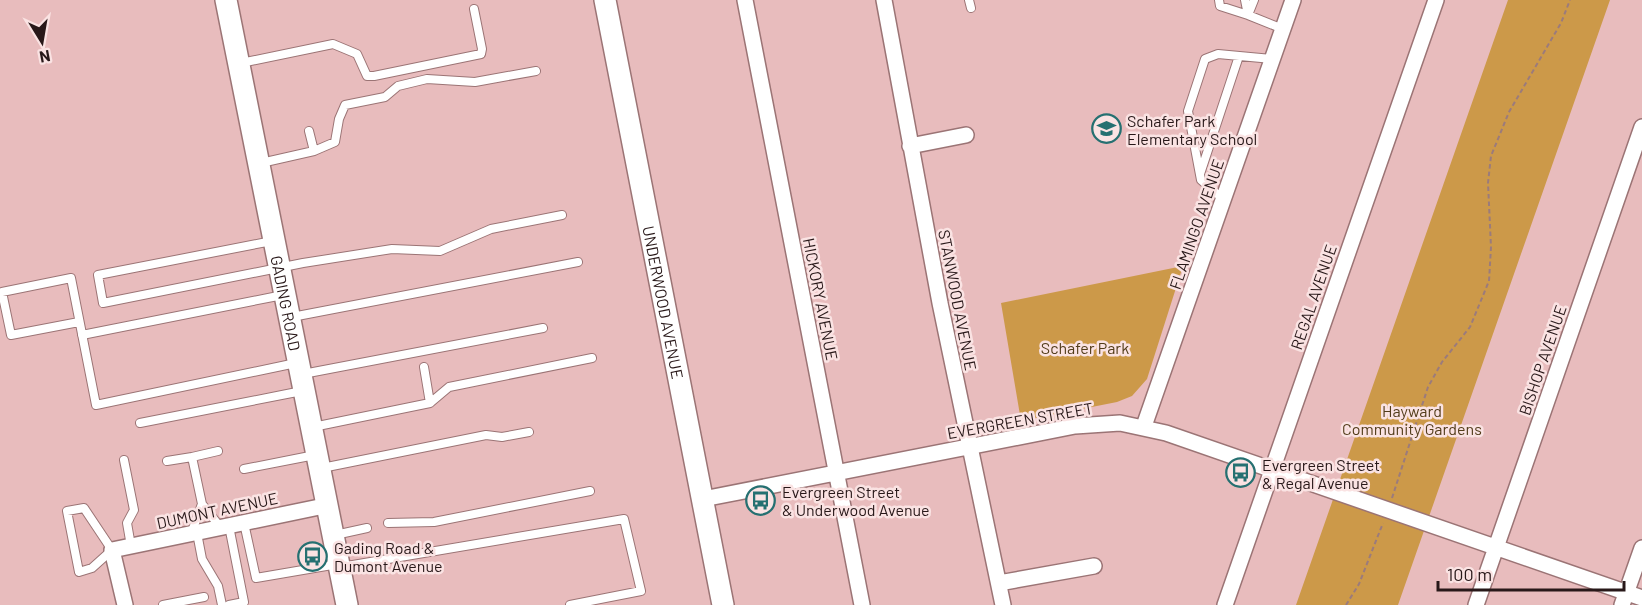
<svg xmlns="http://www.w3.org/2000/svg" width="1642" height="605" font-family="Barlow,sans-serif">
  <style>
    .green { fill: #cc9949 }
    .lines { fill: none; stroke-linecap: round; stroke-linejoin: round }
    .lane-casing { stroke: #9b7475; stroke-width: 10 }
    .street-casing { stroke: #9b7475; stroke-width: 18 }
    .secondary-casing { stroke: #9b7475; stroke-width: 24 }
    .path { stroke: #9b7b7c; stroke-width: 2; stroke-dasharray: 4.5 3; stroke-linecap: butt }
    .lane { stroke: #fff; stroke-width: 8 }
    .street { stroke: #fff; stroke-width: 15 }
    .secondary { stroke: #fff; stroke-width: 21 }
    .labels { text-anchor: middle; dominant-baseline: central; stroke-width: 5; stroke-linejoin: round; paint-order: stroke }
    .poi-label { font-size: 16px; fill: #281819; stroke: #fae3e3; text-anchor: start }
    .street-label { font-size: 16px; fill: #281819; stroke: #fae3e3 }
    .park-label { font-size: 16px; fill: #523c1a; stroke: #fae3e3 }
  </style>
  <rect width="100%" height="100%" fill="#e8bcbd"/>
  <!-- green -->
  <path class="green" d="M1508,0H1610L1398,605H1296Z
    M1183,266L1147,379L1132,396L1117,402L1021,421L1001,303Z"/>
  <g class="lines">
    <defs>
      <path id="lane" d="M969,0L971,8
        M1219,0L1220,6L1248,15L1254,0
        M1245,0L1248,15L1283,29
        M241,63L333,44L357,54L367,76H374L481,54L482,49L474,9
        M314,151L335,142L339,119L345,105L385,97L398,86L427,79L475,82L536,71
        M261,163L314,151L309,131
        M1200,174L1239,56
        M1223,199L1201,180L1188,111L1205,59L1218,54L1272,59
        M272,241L98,275L103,303L303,263L392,249L440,251L491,229L562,215
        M292,317L578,262
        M79,322L11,335L2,292L71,278L96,405L296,363
        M82,335L283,295
        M424,367L430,403
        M303,374L543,328
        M140,423L302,391
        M313,427L430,403L449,387L592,358
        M192,457L218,451
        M124,460L134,510L127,523L131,546
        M167,461L192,457L202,504L221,528
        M322,468L486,435L502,437L529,432
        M244,469L315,455
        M84,508L112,550L92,568L79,572L67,511Z
        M244,523L256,578L338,564
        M388,523L434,522L590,491
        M197,533L202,559L218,586L222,605
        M191,534L202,504
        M335,535L367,528
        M341,567L624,519L641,591L570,605
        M163,605L204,597
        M229,605L244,602L229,526"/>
      <path id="street" d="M745,0L862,605
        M884,0L940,303L1003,605
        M910,146L966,135
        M1144,426L1293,0
        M703,499L1075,426L1120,423L1166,433L1642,598
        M999,583L1094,566
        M125,605L112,550L329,505
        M1225,605L1436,0
        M1476,605L1642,127
        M1622,605L1642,548"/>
      <g id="secondary">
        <path id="s1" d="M226,0L347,605"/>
        <path id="s2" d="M605,0L723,605"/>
      </g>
    </defs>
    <!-- lane casing -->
    <use href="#lane" class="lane-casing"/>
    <!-- street casing -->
    <use href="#street" class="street-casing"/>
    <!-- secondary casing -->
    <use href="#secondary" class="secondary-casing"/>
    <!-- path -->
    <path class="path" d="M1392,498L1428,387L1442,362L1470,327L1489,281L1491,247L1488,183L1491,156L1509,112L1561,23L1570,0
      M1346,605L1359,584L1383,523"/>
    <!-- lane -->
    <use href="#lane" class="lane"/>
    <!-- street -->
    <use href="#street" class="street"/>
    <!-- secondary -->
    <use href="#secondary" class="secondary"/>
  </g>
  <!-- icons -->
  <defs>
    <symbol id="school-ring" viewBox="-11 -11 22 22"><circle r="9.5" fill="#fae3e3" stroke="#257071" stroke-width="1.5"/><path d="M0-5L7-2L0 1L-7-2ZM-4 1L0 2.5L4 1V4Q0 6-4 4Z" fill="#257071"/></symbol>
    <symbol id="bus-ring" viewBox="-11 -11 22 22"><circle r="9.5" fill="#fae3e3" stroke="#257071" stroke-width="1.5"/><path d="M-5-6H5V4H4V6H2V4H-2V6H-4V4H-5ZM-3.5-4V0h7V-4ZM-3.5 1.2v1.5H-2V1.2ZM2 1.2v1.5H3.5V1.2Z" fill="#257071"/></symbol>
  </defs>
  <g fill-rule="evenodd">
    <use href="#school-ring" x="1090" y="112" width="33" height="33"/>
    <use href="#bus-ring" x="1224" y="456" width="33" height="33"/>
    <use href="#bus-ring" x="744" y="484" width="33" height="33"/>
    <use href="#bus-ring" x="296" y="540" width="33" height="33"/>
  </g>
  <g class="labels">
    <!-- poi labels -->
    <g class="poi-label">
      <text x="1127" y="120">Schafer Park<tspan x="1127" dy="18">Elementary School</tspan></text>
      <text x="1262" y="464">Evergreen Street<tspan x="1262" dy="18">&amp; Regal Avenue</tspan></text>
      <text x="782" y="491">Evergreen Street<tspan x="782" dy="18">&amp; Underwood Avenue</tspan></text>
      <text x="334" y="547">Gading Road &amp;<tspan x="334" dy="18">Dumont Avenue</tspan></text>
    </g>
    <!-- street labels -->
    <g class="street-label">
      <text transform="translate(1196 224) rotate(-71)">FLAMINGO AVENUE</text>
      <text transform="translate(1313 297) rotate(-71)">REGAL AVENUE</text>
      <text transform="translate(821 299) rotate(79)">HICKORY AVENUE</text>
      <text transform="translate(958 300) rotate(79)">STANWOOD AVENUE</text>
      <text stroke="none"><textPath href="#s1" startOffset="309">GADING ROAD</textPath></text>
      <text stroke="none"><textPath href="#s2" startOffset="308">UNDERWOOD AVENUE</textPath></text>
      <text transform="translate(1542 360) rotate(-71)">BISHOP AVENUE</text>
      <text transform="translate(1020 420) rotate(-10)">EVERGREEN STREET</text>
      <text transform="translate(217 510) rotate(-12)">DUMONT AVENUE</text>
    </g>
    <!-- park labels -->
    <g class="park-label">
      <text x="1085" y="347">Schafer Park</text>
      <text x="1412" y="410">Hayward<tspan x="1412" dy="18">Community Gardens</tspan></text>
    </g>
  </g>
  <!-- north arrow -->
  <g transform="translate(42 42) rotate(169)" stroke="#fae3e3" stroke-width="4.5" paint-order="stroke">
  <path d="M0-4.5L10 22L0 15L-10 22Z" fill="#281819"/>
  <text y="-9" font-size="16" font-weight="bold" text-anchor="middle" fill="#281819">N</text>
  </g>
  <!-- scale -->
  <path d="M1438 581v9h186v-9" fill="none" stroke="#281819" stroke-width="3"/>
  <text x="1447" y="581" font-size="18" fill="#281819" stroke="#fae3e3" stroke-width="4.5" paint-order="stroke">100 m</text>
</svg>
